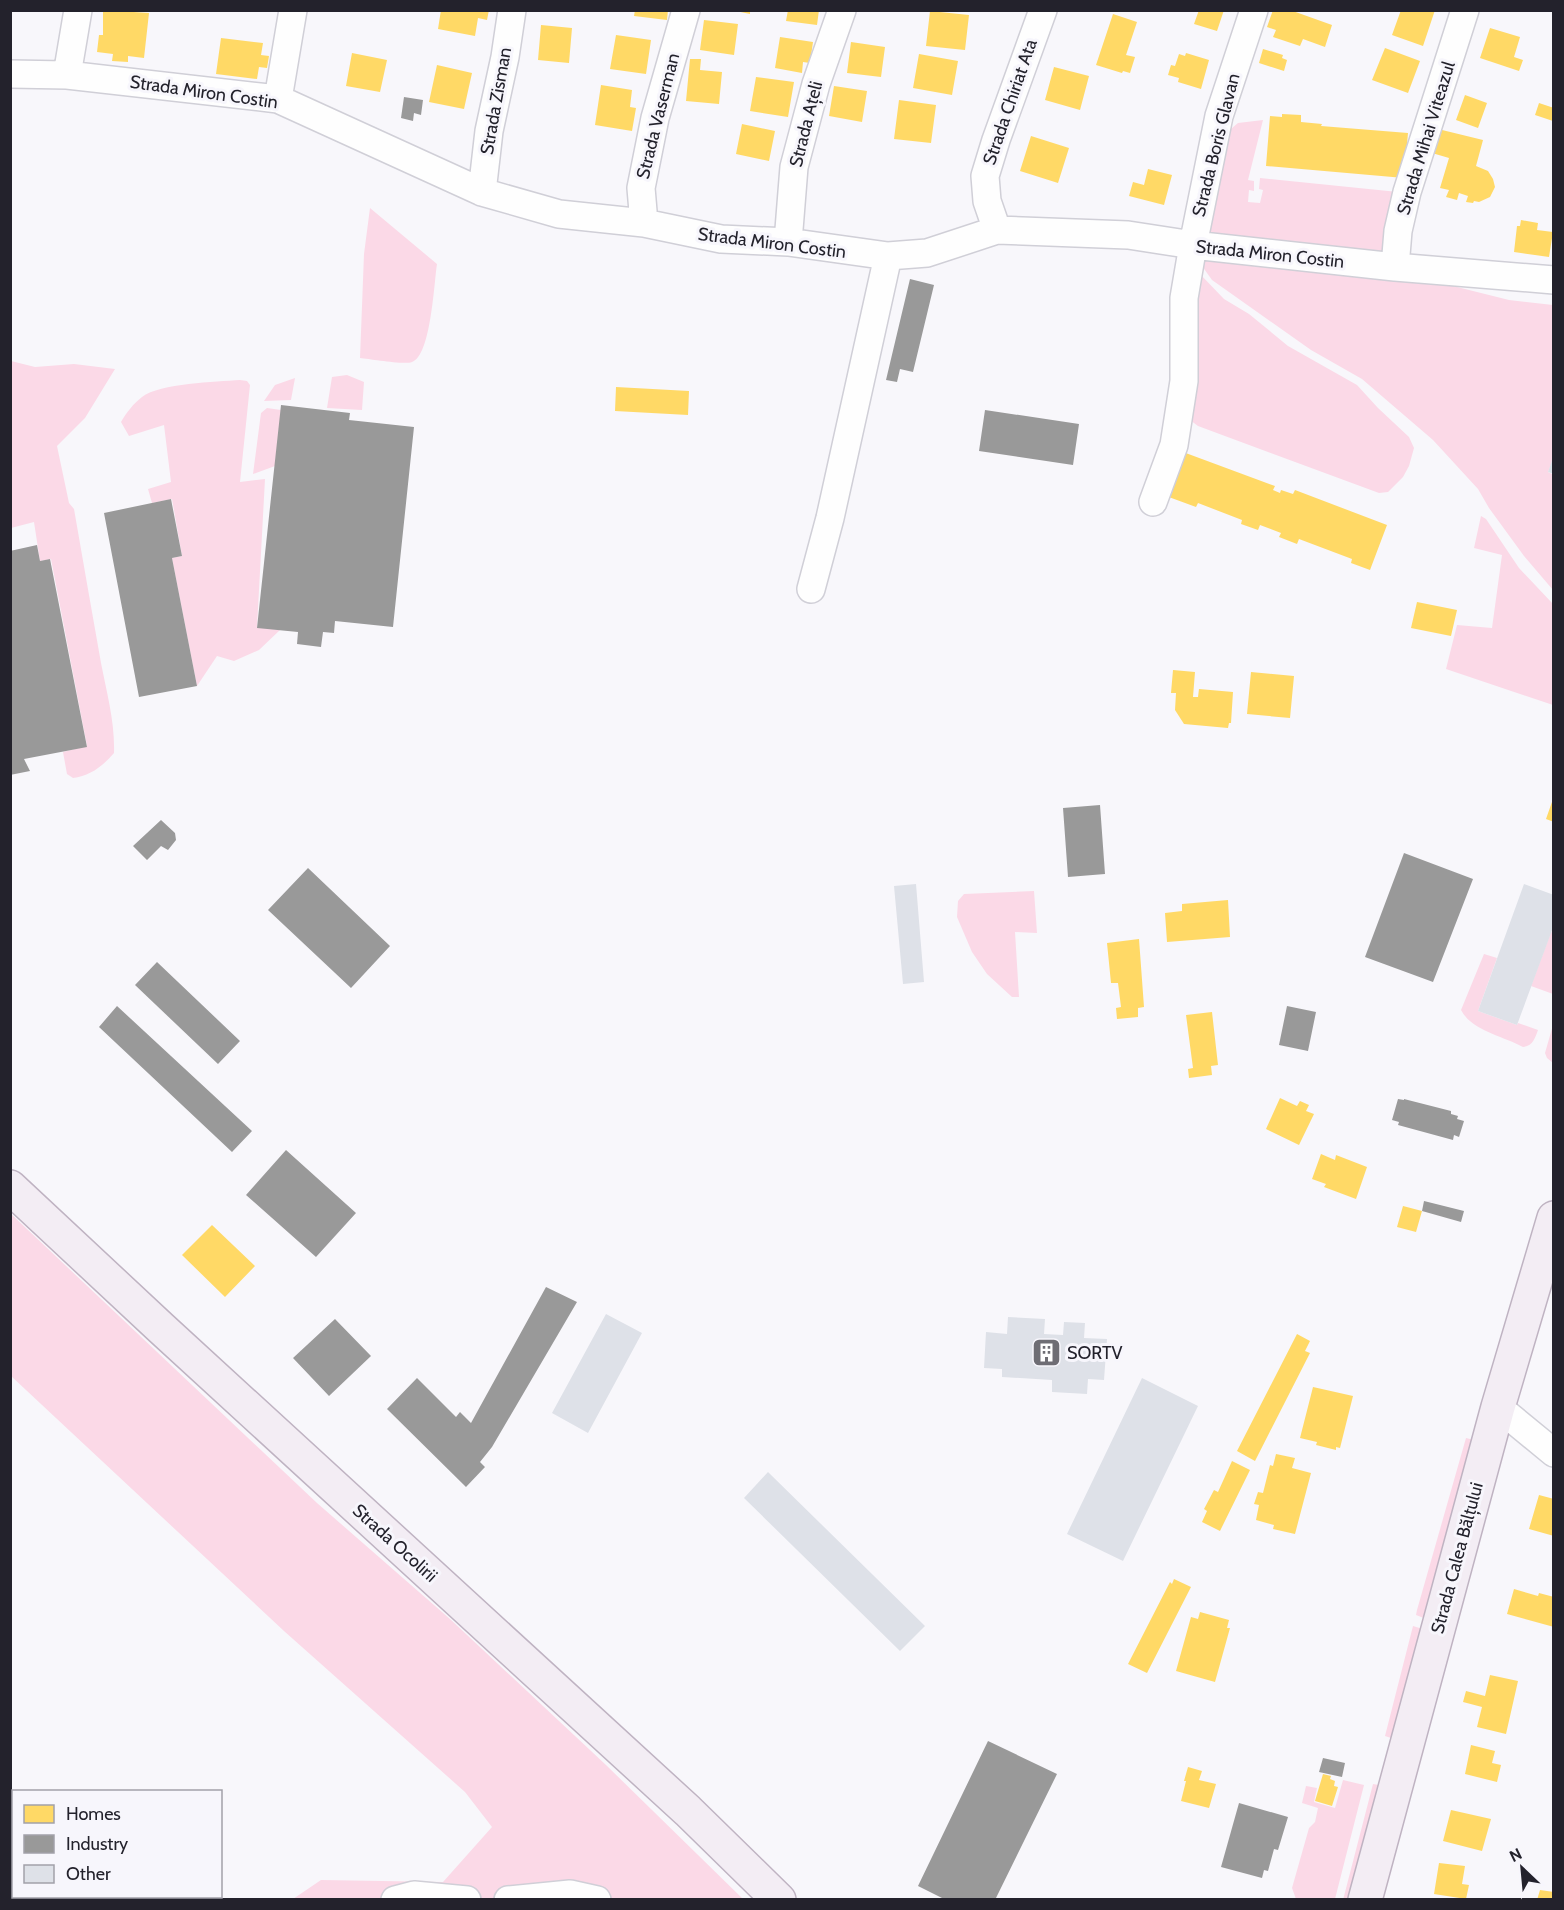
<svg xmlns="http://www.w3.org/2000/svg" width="1564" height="1910" font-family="Cabin,sans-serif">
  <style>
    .green { fill: #fbd9e7 }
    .homes { fill: #ffd966 }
    .industry { fill: #999 }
    .building { fill: #dee1e8 }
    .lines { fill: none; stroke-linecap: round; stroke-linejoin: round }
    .minor-casing { stroke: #d0cfd7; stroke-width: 30 }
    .major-casing { stroke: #bfb3c2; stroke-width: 36 }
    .minor { stroke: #fefefe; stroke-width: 27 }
    .major { stroke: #f3edf4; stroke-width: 33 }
    .labels { text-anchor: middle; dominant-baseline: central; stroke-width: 6; stroke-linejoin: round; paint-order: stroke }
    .street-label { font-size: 18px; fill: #23222c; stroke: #f7f6fc }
    .poi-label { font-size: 18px; fill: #23222c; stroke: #f7f6fc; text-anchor: start }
  </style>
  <rect width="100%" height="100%" fill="#f8f7fb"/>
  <!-- green -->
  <path class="green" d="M1263,120L1248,180L1254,181V191L1249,190L1248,202L1260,203L1263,190L1259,189L1260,178L1398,192L1387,257L1207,239L1226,133L1238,123Z
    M370,208L437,264C434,283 431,356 412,362C404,365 370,359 360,358L364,254Z
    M1201,254L1437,282L1509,300L1553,305L1554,457L1548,472L1554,475L1553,590L1524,556L1489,508L1478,489L1433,440L1362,379L1311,350L1212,280L1202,266Z
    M1199,273L1224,299L1249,314L1288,346L1357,385L1378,408L1409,437L1414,448L1409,466L1403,477L1388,492L1379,493L1198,426L1190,420Z
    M11,361L35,367L74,364L115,369L85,418L57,446L69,503L74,509C83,561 92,612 101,663C107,694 115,722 114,753C103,766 90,776 73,778L67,774L63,752L87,746L51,559L40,561L34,522L11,528Z
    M347,375L364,382L362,410L327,408L332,377Z
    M295,378L291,400L264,401L275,385Z
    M240,380L247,381L250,385L240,482L265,479L257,627L280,630L259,650L234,661L217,656L197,686L172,558L182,556L172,499L152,503L148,489L171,482L164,425L129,436L121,422C127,412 133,404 142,397C160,383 216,382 240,380Z
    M267,408L281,410L275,466L253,474L261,413Z
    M1481,516L1486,519L1519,568L1553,604V705L1446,669L1457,625L1492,628L1502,555L1474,548Z
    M1034,891L1037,933L1015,932L1019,997H1012L987,974L972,952L957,917L958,901L964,894Z
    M1551,932L1553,933V994L1531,986Z
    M1484,954L1497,958L1478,1011L1517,1025L1518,1023L1538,1030C1535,1038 1533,1046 1523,1047C1503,1036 1472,1031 1461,1010Z
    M1553,1025L1554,1063H1553L1547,1058L1545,1053Z
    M10,1213L317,1503L450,1619L606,1765L743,1899H293L321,1880L443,1882L492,1827L465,1792L284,1631L11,1376Z
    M1466,1438L1474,1440L1429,1620L1416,1615L1417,1610Z
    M1413,1626L1426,1630L1397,1740L1385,1736Z
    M1343,1780L1364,1785L1335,1899H1296L1292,1888L1309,1828L1315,1822L1318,1808L1302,1803L1306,1786L1317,1788L1314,1802L1335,1808Z
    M1373,1784L1384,1786L1354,1899L1343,1900Z"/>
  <!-- homes -->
  <path class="homes" d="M103,10L149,13L144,58L128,56V62L112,61L113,54L97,52L99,35H103Z
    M441,10H489L487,20L478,18L475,36L438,29Z
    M635,10H668L667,20L634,16Z
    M731,10H750V14Z
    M788,10H819L817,25L786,21Z
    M1199,10H1224L1217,31L1194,24Z
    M1273,10H1290L1332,25L1325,47L1303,39L1300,46L1273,37L1276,30L1267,27Z
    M1401,10H1435L1423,46L1392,35Z
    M930,11L969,15L965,50L926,46Z
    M1113,14L1137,22L1126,55L1135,57L1130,73L1123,71L1122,73L1096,65Z
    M704,20L738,24L734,55L700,50Z
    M541,25L572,28L569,63L538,60Z
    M1490,28L1520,37L1514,57L1523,60L1519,71L1480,58Z
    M616,35L651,40L646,74L610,69Z
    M780,37L813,42L810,63L803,62L802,73L775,68Z
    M221,38L263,43L261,55L269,56L267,68L259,67L257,79L216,74Z
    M851,42L885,47L881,77L847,73Z
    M1385,48L1420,61L1408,93L1372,80Z
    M1263,49L1283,55L1282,58L1287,60L1284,71L1259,63Z
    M352,53L387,60L380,92L346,86Z
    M1186,53L1209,60L1201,89L1178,82L1179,78L1168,75L1171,65L1175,66L1179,54L1185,56Z
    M919,54L958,61L952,95L913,88Z
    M690,59H701L700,70L722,72L719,104L686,101Z
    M437,65L472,73L464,109L429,102Z
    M1054,67L1089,76L1080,110L1045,100Z
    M756,77L794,82L788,117L750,111Z
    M601,85L632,90L630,107L636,108L632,131L595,125Z
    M834,86L867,91L862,122L829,116Z
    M1465,95L1487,103L1478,128L1456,120Z
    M899,100L936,105L931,143L894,139Z
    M1539,103L1554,108L1553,121L1535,115Z
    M1282,114L1301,115V122L1322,124L1321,126L1408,133L1404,178L1266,166L1270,116L1282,117Z
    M742,124L775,131L769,161L736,154Z
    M1438,129L1483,140L1476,166L1488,171L1493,179L1495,187L1490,197L1479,202L1474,201L1473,203L1466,202L1468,196L1459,193L1457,200L1446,197L1449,190L1440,188L1449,158L1432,153Z
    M1031,136L1069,148L1058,183L1020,171Z
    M1148,169L1172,175L1164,205L1129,196L1133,182L1144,185Z
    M1521,220L1538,223L1537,230L1553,232L1549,257L1514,252L1517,226H1520Z
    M616,387L689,391L688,415L615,411Z
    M1183,452L1275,486L1273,490L1280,493L1281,490L1293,494L1295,490L1387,525L1370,570L1351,563L1352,559L1299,539L1297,544L1279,537L1281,533L1260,525L1258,530L1241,524L1242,520L1198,503L1196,507L1166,496Z
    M1417,602L1457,610L1451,636L1411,628Z
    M1173,670L1195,672L1193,697H1198L1199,689L1233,692L1231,723H1229L1228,728L1184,724L1175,710L1176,693H1171Z
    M1251,672L1294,676L1290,718L1247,714Z
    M1553,799L1554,800V822L1546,819Z
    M1228,900L1230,937L1167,942L1165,913L1182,911V904Z
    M1139,939L1144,1007L1138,1008V1017L1117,1019L1116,1008L1121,1007L1118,983H1111L1107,943Z
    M1212,1012L1218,1065L1211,1066L1212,1075L1189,1078L1188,1069L1193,1068L1186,1015Z
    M1280,1098L1297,1106L1300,1101L1309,1105L1306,1111L1314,1114L1299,1145L1266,1129Z
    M1321,1154L1335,1160L1336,1155L1367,1167L1356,1199L1324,1187L1326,1184L1312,1179Z
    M1403,1206L1422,1211L1416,1232L1397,1227Z
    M212,1225L255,1266L225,1297L182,1255Z
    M1297,1334L1310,1341L1305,1351L1310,1353L1255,1461L1237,1451Z
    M1313,1387L1353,1396L1340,1448L1336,1447V1450L1316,1445L1317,1442L1300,1438Z
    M1276,1454L1295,1458L1292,1468L1311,1473L1295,1534L1273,1529L1274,1525L1256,1520L1259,1505L1254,1504L1258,1492L1263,1493L1270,1465L1273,1466Z
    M1232,1461L1250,1470L1220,1531L1202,1522L1207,1511L1204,1509L1214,1490L1218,1492Z
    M1539,1495L1554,1499V1536L1529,1529Z
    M1174,1579L1191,1587L1147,1673L1128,1664L1170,1582L1172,1584Z
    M1514,1589L1538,1596L1539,1593L1554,1597V1627L1507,1614Z
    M1200,1612L1229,1620L1227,1628H1230L1215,1682L1176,1671L1191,1617L1198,1619Z
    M1490,1675L1518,1681L1506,1734L1477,1727L1482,1707L1463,1702L1466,1691L1485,1696Z
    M1471,1745L1495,1751L1492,1763L1501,1765L1497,1782L1465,1774Z
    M1188,1767L1202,1771L1199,1780L1216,1784L1209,1808L1181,1801L1186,1781H1184Z
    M1323,1774L1331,1776L1330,1779L1335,1781L1334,1786L1338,1787L1332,1806L1315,1801Z
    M1451,1810L1491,1819L1482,1851L1443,1841Z
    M1439,1863L1465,1866L1462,1884L1469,1885L1466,1899L1434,1894Z
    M1540,1890L1554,1892V1900H1537Z"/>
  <!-- industry -->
  <path class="industry" d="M404,97L423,100L421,115L414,113L413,121L401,118Z
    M910,279L934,285L913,372L900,369L897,382L886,380Z
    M281,405L350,413L349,420L414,427L393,627L335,621L334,633L323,632L321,647L297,644L298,632L257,628Z
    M985,410L1079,424L1073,465L979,451Z
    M171,499L182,556L172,558L197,686L139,697L104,513Z
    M37,545L40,561L50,559L87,747L24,759L30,771L10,775V551Z
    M1100,805L1105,874L1068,877L1063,808Z
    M161,820L175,833L176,840L168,850L161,846L147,860L133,846Z
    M1404,853L1473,879L1433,982L1365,957Z
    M308,868L390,946L351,988L268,910Z
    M157,962L240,1041L218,1064L135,985Z
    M117,1006L252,1131L232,1152L99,1027Z
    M1287,1006L1316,1012L1308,1051L1279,1045Z
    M1398,1099L1404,1100V1099L1451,1111V1114L1458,1116L1457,1119L1464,1121L1459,1137L1454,1135L1453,1140L1398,1125L1399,1122L1392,1120Z
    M286,1150L356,1213L316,1257L246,1195Z
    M1424,1201L1464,1211L1461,1222L1422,1211Z
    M546,1287L577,1302L492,1447L480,1462L485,1467L466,1487L387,1409L417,1378L456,1417L460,1412L471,1423Z
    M335,1319L371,1356L329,1396L293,1358Z
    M988,1741L1057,1774L995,1900H946L918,1886Z
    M1323,1758L1345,1763L1342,1777L1319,1772Z
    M1239,1803L1288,1817L1278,1850L1274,1849L1268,1871L1264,1870L1262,1878L1221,1867Z"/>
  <!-- building -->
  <path class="building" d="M1553,458H1554V474L1548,472Z
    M916,884L924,982L903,984L894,886Z
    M1524,884L1554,895V925L1517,1025L1478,1011Z
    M606,1314L642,1333L588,1433L552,1413Z
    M1008,1317L1045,1319L1044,1334L1063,1335L1064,1322L1085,1323L1084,1338L1107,1339L1104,1380L1088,1379L1087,1394L1052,1392V1380L1002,1377V1369L984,1368L986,1332L1007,1334Z
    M1142,1378L1198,1406L1123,1561L1067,1534Z
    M768,1472L925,1626L900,1651L744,1498Z"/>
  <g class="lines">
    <defs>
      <path id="minor" d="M10,74L67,75L278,99L482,192L559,214L644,223L721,239L788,242L888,256L927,253L997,230L1128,235L1193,245L1395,267L1554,280
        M67,75L78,10
        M278,99L293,10
        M482,192L489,131L505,57L512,10
        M644,223L641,188L655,118L686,10
        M997,230L987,201L985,176L996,140L1043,10
        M788,242L794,167L816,84L842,10
        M1395,267L1398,231L1407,192L1465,10
        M1153,502L1174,445L1184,381V298L1193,245L1219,116L1254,10
        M811,589L830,518L888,256
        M1498,1407L1554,1453
        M395,1900L414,1895L467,1900
        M508,1900L570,1894L597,1900"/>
      <path id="major" d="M10,1187L161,1328L688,1811L779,1900
        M1365,1900L1498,1407L1554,1218"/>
    </defs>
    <!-- minor casing -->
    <use href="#minor" class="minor-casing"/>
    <!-- major casing -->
    <use href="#major" class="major-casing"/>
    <!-- minor -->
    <use href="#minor" class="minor"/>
    <!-- major -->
    <use href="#major" class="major"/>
  </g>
  <!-- icons -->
  <defs>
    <symbol id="building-square" viewBox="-11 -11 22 22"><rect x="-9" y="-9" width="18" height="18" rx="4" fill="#6e6d74" stroke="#f7f6fc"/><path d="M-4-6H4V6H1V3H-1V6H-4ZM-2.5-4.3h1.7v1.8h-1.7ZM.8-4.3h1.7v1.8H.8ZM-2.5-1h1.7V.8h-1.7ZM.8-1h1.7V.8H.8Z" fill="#fff"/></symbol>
  </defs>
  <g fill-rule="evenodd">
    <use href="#building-square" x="1030" y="1336" width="33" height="33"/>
  </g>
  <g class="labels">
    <!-- street labels -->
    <g class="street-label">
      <text transform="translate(204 92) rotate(8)">Strada Miron Costin</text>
      <text transform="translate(496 101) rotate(-80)">Strada Zisman</text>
      <text transform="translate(1010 102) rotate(-71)">Strada Chiriat Ata</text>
      <text transform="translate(658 116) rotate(-76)">Strada Vaserman</text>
      <text transform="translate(806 124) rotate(-76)">Strada Ațeli</text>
      <text transform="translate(1426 138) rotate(-73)">Strada Mihai Viteazul</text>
      <text transform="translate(1216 145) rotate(-76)">Strada Boris Glavan</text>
      <text transform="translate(772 243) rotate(7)">Strada Miron Costin</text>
      <text transform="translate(1270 254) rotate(6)">Strada Miron Costin</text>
      <text transform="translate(395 1543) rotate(42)">Strada Ocolirii</text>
      <text transform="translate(1457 1558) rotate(-75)">Strada Calea Bălțului</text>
    </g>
    <!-- poi labels -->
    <g class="poi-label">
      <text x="1067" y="1353">SORTV</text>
    </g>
  </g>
  <!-- border -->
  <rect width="1564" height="1910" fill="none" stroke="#23222c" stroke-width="24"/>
  <!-- legend -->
  <rect x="12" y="1790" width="210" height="108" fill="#f7f6fc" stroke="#a2a1a9" stroke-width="1.5"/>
  <rect x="24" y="1805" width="30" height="18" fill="#ffd966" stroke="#a2a1a9" stroke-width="1.5"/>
  <text x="66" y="1820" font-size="18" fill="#23222c">Homes</text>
  <rect x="24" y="1835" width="30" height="18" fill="#999999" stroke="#a2a1a9" stroke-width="1.5"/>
  <text x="66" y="1850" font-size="18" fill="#23222c">Industry</text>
  <rect x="24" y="1865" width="30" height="18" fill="#dee1e8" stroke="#a2a1a9" stroke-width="1.5"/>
  <text x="66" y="1880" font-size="18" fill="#23222c">Other</text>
  <!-- north arrow -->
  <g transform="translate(1522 1868) rotate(334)" stroke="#f7f6fc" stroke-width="4.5" paint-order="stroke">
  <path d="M0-4.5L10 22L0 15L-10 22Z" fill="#23222c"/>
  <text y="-9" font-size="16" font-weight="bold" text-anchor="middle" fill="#23222c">N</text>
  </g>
</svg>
